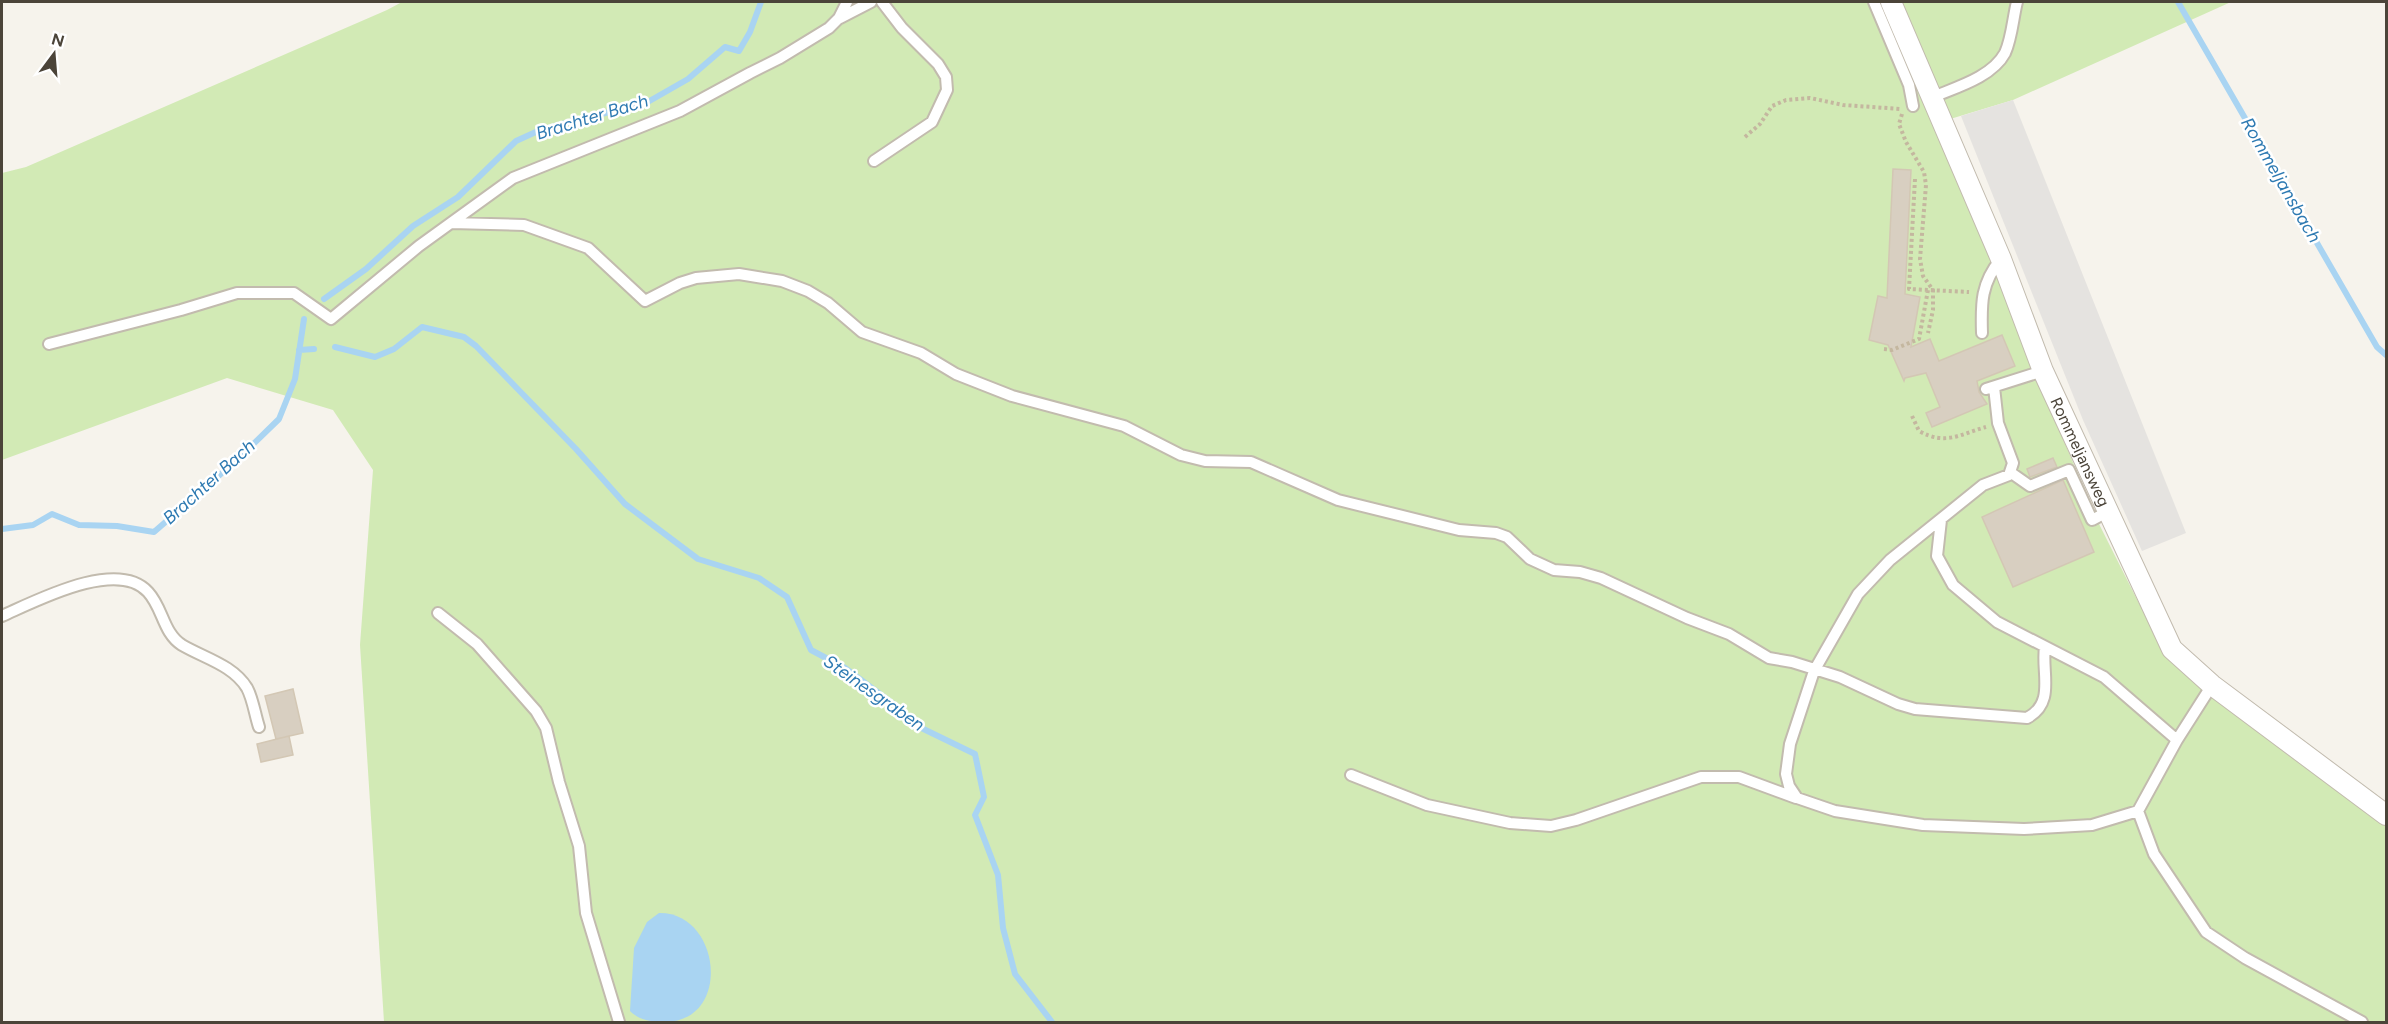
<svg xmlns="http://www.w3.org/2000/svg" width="2388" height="1024" font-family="Figtree,sans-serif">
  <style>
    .green { fill: #d2eab5 }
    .parking { fill: #e5e3e0 }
    .water { fill: #a9d4f2 }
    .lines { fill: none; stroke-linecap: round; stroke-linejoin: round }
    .stream { stroke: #a9d4f2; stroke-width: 6 }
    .building { fill: #d8cfc1; stroke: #d3c7b4; stroke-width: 1.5 }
    .service-casing { stroke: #c2bbae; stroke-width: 14 }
    .minor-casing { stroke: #c2bbae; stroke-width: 22 }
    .path { stroke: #c4b79f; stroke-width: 4; stroke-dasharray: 3 3; stroke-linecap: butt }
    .service { stroke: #fff; stroke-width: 10 }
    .minor { stroke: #fff; stroke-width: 20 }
    .labels { text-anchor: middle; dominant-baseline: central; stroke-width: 5; stroke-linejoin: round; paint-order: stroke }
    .street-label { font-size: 16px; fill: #4b4439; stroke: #fff }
    .water-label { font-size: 18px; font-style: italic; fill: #2e7ab2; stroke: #fff }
  </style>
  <rect width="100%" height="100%" fill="#f6f3ec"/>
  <!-- green -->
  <path class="green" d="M402,2H2231L2013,100L1937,123L2027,354L2100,526L2166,657L2386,823V1022H384L360,645L373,470L333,410L227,378L2,460V173L26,167L387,10Z"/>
  <!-- parking -->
  <path class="parking" d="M2013,100L2186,533L2142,551L2083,420L1961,116Z"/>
  <!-- water -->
  <path class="water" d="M659,913C721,912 733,1022 664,1022C651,1022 639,1020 630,1011L634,948L647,922Z"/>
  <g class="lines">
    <!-- stream -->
    <path class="stream" d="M2178,2L2377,347L2386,355
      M324,299L366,269L413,226L458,197L516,141L538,131L573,121L646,103L688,79L725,47L739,51L750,32L761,2
      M335,347L375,357L394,349L422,327L464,337L476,346L576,449L625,504L698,559L759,578L787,597L811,650L845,668L896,706L909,722L975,754L984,797L975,815L998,875L1003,928L1015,974L1052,1022
      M299,350L314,349
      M2,529L33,525L52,514L79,525L117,526L154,532L238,459L279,419L295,379L304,319"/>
  </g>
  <!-- building -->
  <path class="building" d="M1893,169L1911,170L1905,294L1920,297L1911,347L1930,339L1939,361L2002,335L2015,366L1977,381L1979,392L1987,404L1932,427L1926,413L1940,407L1926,373L1905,378L1904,381L1888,345L1869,340L1878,296L1887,298Z
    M2053,458L2057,467L2030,477L2027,469Z
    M2063,480L2094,552L2013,587L1982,517Z
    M293,689L303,733L276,739L265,696Z
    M289,736L293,755L261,762L257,744Z"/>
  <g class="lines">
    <defs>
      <path id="service" d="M1874,2L1909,85L1913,106
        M840,18L871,2
        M1933,97C1957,87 1992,77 2005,53C2012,38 2013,17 2017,2
        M874,161L932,122L947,90L946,77L938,64L902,28L882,2
        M451,223L524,225L588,248L645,301L680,283L696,278L739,274L782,281L808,291L828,303L862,332L921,353L956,374L1012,396L1124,426L1181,455L1205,461L1251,462L1338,500L1459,530L1496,533L1507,537L1530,559L1554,570L1580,572L1601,578L1687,618L1729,634L1769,658L1792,662L1840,677L1898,704L1915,709L2027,718C2056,703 2041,672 2045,647
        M1982,333C1981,303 1981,283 2001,259
        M49,344L181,310L237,293H294L331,319L419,246L513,178L680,111L750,73L780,58L829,28L839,18L847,2
        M1994,387L1998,423L2013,463L2009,475L1983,485L1890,560L1858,594L1814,671L1790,744L1786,774L1789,786L1797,798L1835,811L1923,825L2024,829L2092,825L2138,811L2177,740L2212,685
        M1986,389L2043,371
        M2010,472L2030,486L2069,470L2092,520L2107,512
        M1941,520L1937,556L1953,585L1997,622L2104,677L2177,740
        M438,613L477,644L536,711L546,728L559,782L579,846L586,913L619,1022
        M2,616C36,601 117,558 148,592C163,608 163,633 182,645C204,658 233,665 247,688C253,699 255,715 259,727
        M1351,775L1427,805L1510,823L1551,826L1576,820L1701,777H1739L1796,798
        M2138,811L2154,854L2206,932L2245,958L2362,1022"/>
      <g id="minor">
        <path id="s1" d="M1891,2L2001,259L2043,371L2172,649L2212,685L2386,815"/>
      </g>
    </defs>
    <!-- service casing -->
    <use href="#service" class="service-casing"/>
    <!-- minor casing -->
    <use href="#minor" class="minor-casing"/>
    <!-- path -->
    <path class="path" d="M1902,114L1899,124L1906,142L1924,172L1926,185L1920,259L1923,276L1933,290V310L1928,333
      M1745,137L1760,124L1772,106L1786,100L1810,98L1843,105L1901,109
      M1915,179L1909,289L1969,292
      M1884,349L1892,350L1919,339L1928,290
      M1912,416L1919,431C1946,446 1960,434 1986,427"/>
    <!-- service -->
    <use href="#service" class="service"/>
    <!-- minor -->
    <use href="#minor" class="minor"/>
  </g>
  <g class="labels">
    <!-- street labels -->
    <g class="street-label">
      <text stroke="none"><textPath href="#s1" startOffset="488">Rommeljansweg</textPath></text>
    </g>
    <!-- water labels -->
    <g class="water-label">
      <text transform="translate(592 117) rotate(-17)">Brachter Bach</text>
      <text transform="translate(2281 180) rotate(60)">Rommeljansbach</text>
      <text transform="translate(209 482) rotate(-42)">Brachter Bach</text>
      <text transform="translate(874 693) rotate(35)">Steinesgraben</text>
    </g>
  </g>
  <!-- border -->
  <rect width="2388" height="1024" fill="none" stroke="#4b4439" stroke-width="6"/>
  <!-- north arrow -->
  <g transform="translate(54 54) rotate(16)" stroke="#ffffff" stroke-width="4.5" paint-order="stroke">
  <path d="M0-4.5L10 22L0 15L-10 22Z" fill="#4b4439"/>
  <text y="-9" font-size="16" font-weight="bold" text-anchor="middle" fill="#4b4439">N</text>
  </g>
</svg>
